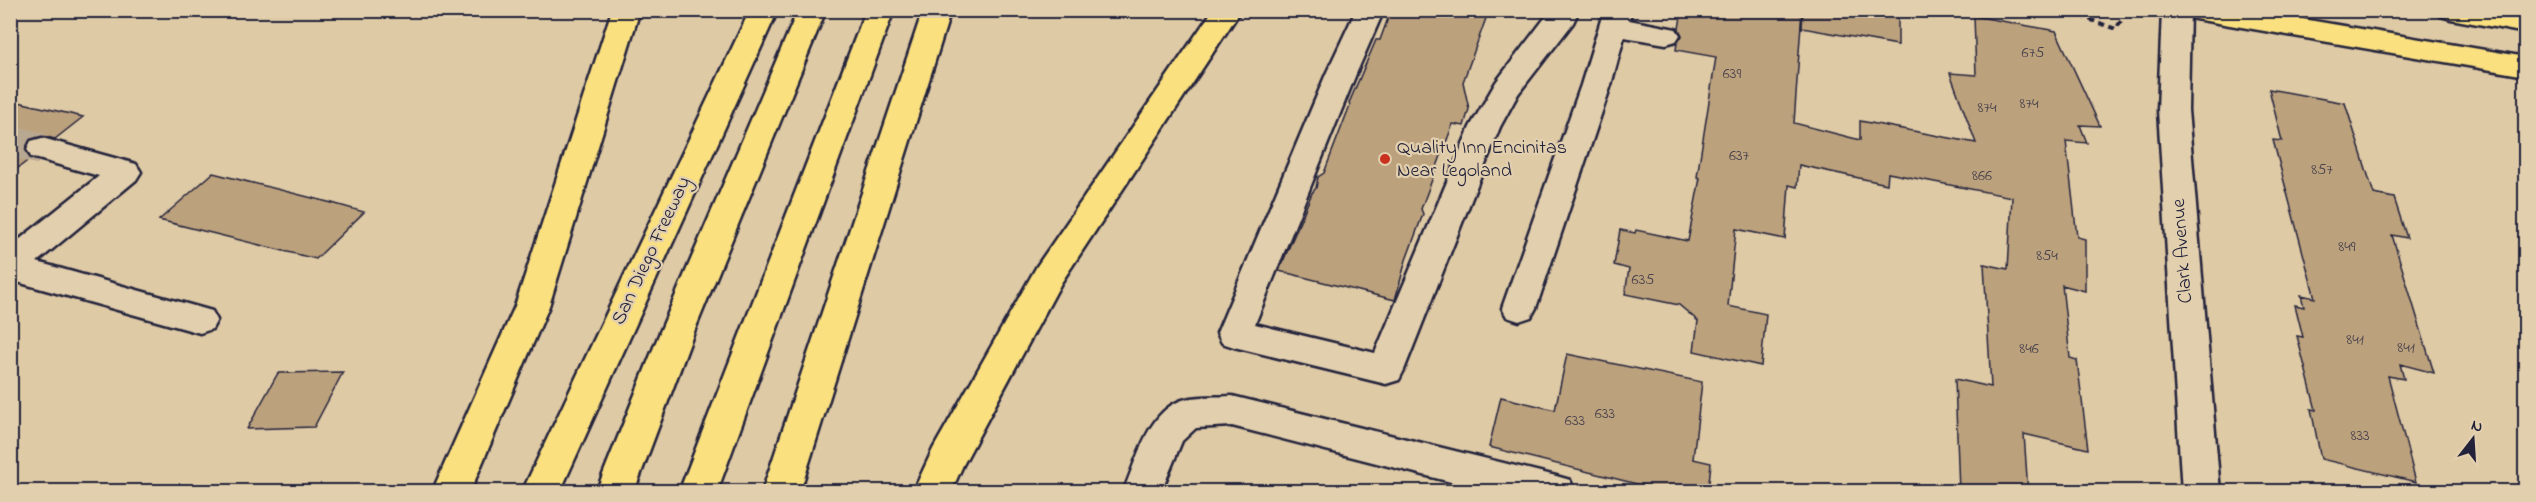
<svg xmlns="http://www.w3.org/2000/svg" width="2536" height="502" font-family="'Indie Flower',sans-serif">
  <style>
    .building { fill: #bca17d; stroke: #22223b; stroke-width: 1.5 }
    .lines { fill: none; stroke-linecap: round; stroke-linejoin: round }
    .minor-tunnel { stroke: #b9a891; stroke-width: 32; stroke-dasharray: 32 16; stroke-linecap: butt }
    .minor-casing { stroke: #22223b; stroke-width: 5 }
    .major-casing { stroke: #22223b; stroke-width: 5 }
    .highway-casing { stroke: #22223b; stroke-width: 5 }
    .path { stroke: #22223b; stroke-width: 4; stroke-dasharray: 6 4.5; stroke-linecap: butt }
    .minor { fill: #e2cfad; fill-rule: evenodd }
    .major { fill: #fbe080; fill-rule: evenodd }
    .highway { fill: #fbe080; fill-rule: evenodd }
    .poi-dot { fill: #c8321e; stroke: #e2cfad; stroke-width: 2 }
    .labels { text-anchor: middle; dominant-baseline: central; stroke-width: 4.5; stroke-linejoin: round; paint-order: stroke }
    .number-label { font-size: 16px; fill: #48424c }
    .poi-label { font-size: 20px; fill: #22223b; stroke: #e2cfad; text-anchor: start }
    .street-label { font-size: 20px; fill: #22223b; stroke: #e2cfad }
  </style>
  <rect width="100%" height="100%" fill="#dfcaa6"/>
  <filter id="ink" filterUnits="userSpaceOnUse"><feTurbulence type="fractalNoise" baseFrequency=".0167" numOctaves="2"/><feDisplacementMap in="SourceGraphic" scale="12" xChannelSelector="R" yChannelSelector="G"/><feConvolveMatrix kernelMatrix="1 2 1 2 8 2 1 2 1" color-interpolation-filters="sRGB"/></filter>
  <g filter="url(#ink)">
    <!-- building -->
    <path class="building" d="M1391,10H1489L1463,82L1469,109L1464,126L1453,124L1421,209L1423,214L1406,260L1395,300L1279,271L1312,193L1316,188L1318,177L1324,173L1350,105L1349,103L1376,40H1380Z
      M1682,10H1802L1794,123L1860,140V121L1976,143L1950,73L1976,75L1974,16L2056,31L2100,126L2080,125L2087,143L2066,141L2077,237L2085,239V291L2062,285L2070,358L2077,360L2088,449L2024,434L2028,492H1959L1955,379L1991,387L1984,264L2008,269L2012,197L1888,173L1887,184L1799,165L1797,187L1789,185L1785,239L1736,229L1728,306L1766,314L1761,366L1694,351L1698,321L1679,305L1625,294L1629,269L1614,265L1620,230L1635,233L1636,230L1688,241L1700,178L1697,177L1716,57L1676,50L1677,43L1682,36L1679,29Z
      M1803,10H1898V45L1802,28Z
      M2269,89L2345,103L2374,194L2394,198L2407,238L2392,235L2434,373L2400,364L2404,379L2388,376L2416,482L2321,459L2311,409L2316,410L2297,336L2303,337L2295,305L2304,307L2301,295L2315,298L2273,140L2282,141Z
      M10,100L83,117L55,139L43,136L30,139L25,148L30,159L10,174Z
      M213,173L332,203L364,212L316,259L159,220Z
      M1567,354L1702,382L1693,459L1711,463L1708,492H1669L1489,447L1501,397L1555,410Z
      M343,372L314,427L247,429L278,373Z"/>
    <g class="lines">
      <!-- minor-tunnel -->
      <path class="minor-tunnel" d="M10,141L42,149"/>
      <defs>
        <path id="minor" d="M1356,10H1384L1356,74L1255,324L1375,353L1470,127L1496,82L1551,10H1579L1573,23L1518,94L1500,127L1404,370L1399,380L1386,384L1234,347L1222,343L1217,333L1326,74Z
          M1604,10H1632L1629,20L1676,29L1680,35L1676,41L1666,44L1624,37L1611,85L1536,308L1531,317L1519,321L1507,317L1502,308L1581,85Z
          M2162,10H2190L2188,110L2220,492H2182L2158,110Z
          M42,138L136,164L141,172L136,180L37,262L212,311L217,320L212,329L200,333L10,280V247L99,176L31,157L27,149L31,141Z
          M1232,396L1556,476L1570,480L1575,492H1490L1232,426L1196,428L1182,441L1161,492H1123C1137,461 1148,408 1186,399C1200,396 1217,397 1232,396Z"/>
        <path id="major" d="M2181,10H2249L2526,57V76L2195,19L2185,16Z
          M2437,10H2501L2526,15V33L2451,19L2441,16Z"/>
        <path id="highway" d="M612,10H640L549,306L470,492H432L515,306Z
          M750,10H778L560,492H522Z
          M798,10H826L694,332L634,492H596L660,332Z
          M866,10H894L717,492H679Z
          M923,10H951L800,492H762Z
          M1213,10H1241L1061,283L963,465L951,492H913L933,449L1037,266Z"/>
      </defs>
      <!-- minor casing -->
      <use href="#minor" class="minor-casing"/>
      <!-- major casing -->
      <use href="#major" class="major-casing"/>
      <!-- highway casing -->
      <use href="#highway" class="highway-casing"/>
      <!-- path -->
      <path class="path" d="M2038,10L2083,17L2116,29L2128,10"/>
      <!-- minor -->
      <use href="#minor" class="minor"/>
      <!-- major -->
      <use href="#major" class="major"/>
      <!-- highway -->
      <use href="#highway" class="highway"/>
    </g>
  </g>
  <!-- markers -->
  <circle class="poi-dot" cx="1385" cy="159" r="6"/>
  <g class="labels">
    <!-- number labels -->
    <g class="number-label">
      <text x="2033" y="53">675</text>
      <text x="1732" y="74">639</text>
      <text x="2029" y="104">874</text>
      <text x="1987" y="108">874</text>
      <text x="1739" y="156">637</text>
      <text x="2322" y="170">857</text>
      <text x="1982" y="176">866</text>
      <text x="2347" y="247">849</text>
      <text x="2047" y="256">854</text>
      <text x="1643" y="280">635</text>
      <text x="2355" y="340">841</text>
      <text x="2406" y="348">841</text>
      <text x="2029" y="349">846</text>
      <text x="1605" y="414">633</text>
      <text x="1575" y="421">633</text>
      <text x="2360" y="436">833</text>
    </g>
    <!-- poi labels -->
    <g class="poi-label">
      <text x="1397" y="148">Quality Inn Encinitas<tspan x="1397" dy="23">Near Legoland</tspan></text>
    </g>
    <!-- street labels -->
    <g class="street-label">
      <text transform="translate(652 251) rotate(-65)">San Diego Freeway</text>
      <text transform="translate(2183 251) rotate(-94)">Clark Avenue</text>
    </g>
  </g>
  <!-- margin -->
  <rect width="2536" height="502" fill="none" stroke="#e2cfad" stroke-width="36"/>
  <rect x="18" y="18" width="2500" height="466" fill="none" stroke="#22223b" stroke-width="2" filter="url(#ink)"/>
  <!-- north arrow -->
  <g transform="translate(2473 439) rotate(17)" stroke="#e2cfad" stroke-width="4.5" paint-order="stroke">
  <path d="M0-4.5L10 22L0 15L-10 22Z" fill="#22223b"/>
  <text y="-9" font-size="16" font-weight="bold" text-anchor="middle" fill="#22223b">N</text>
  </g>
</svg>
